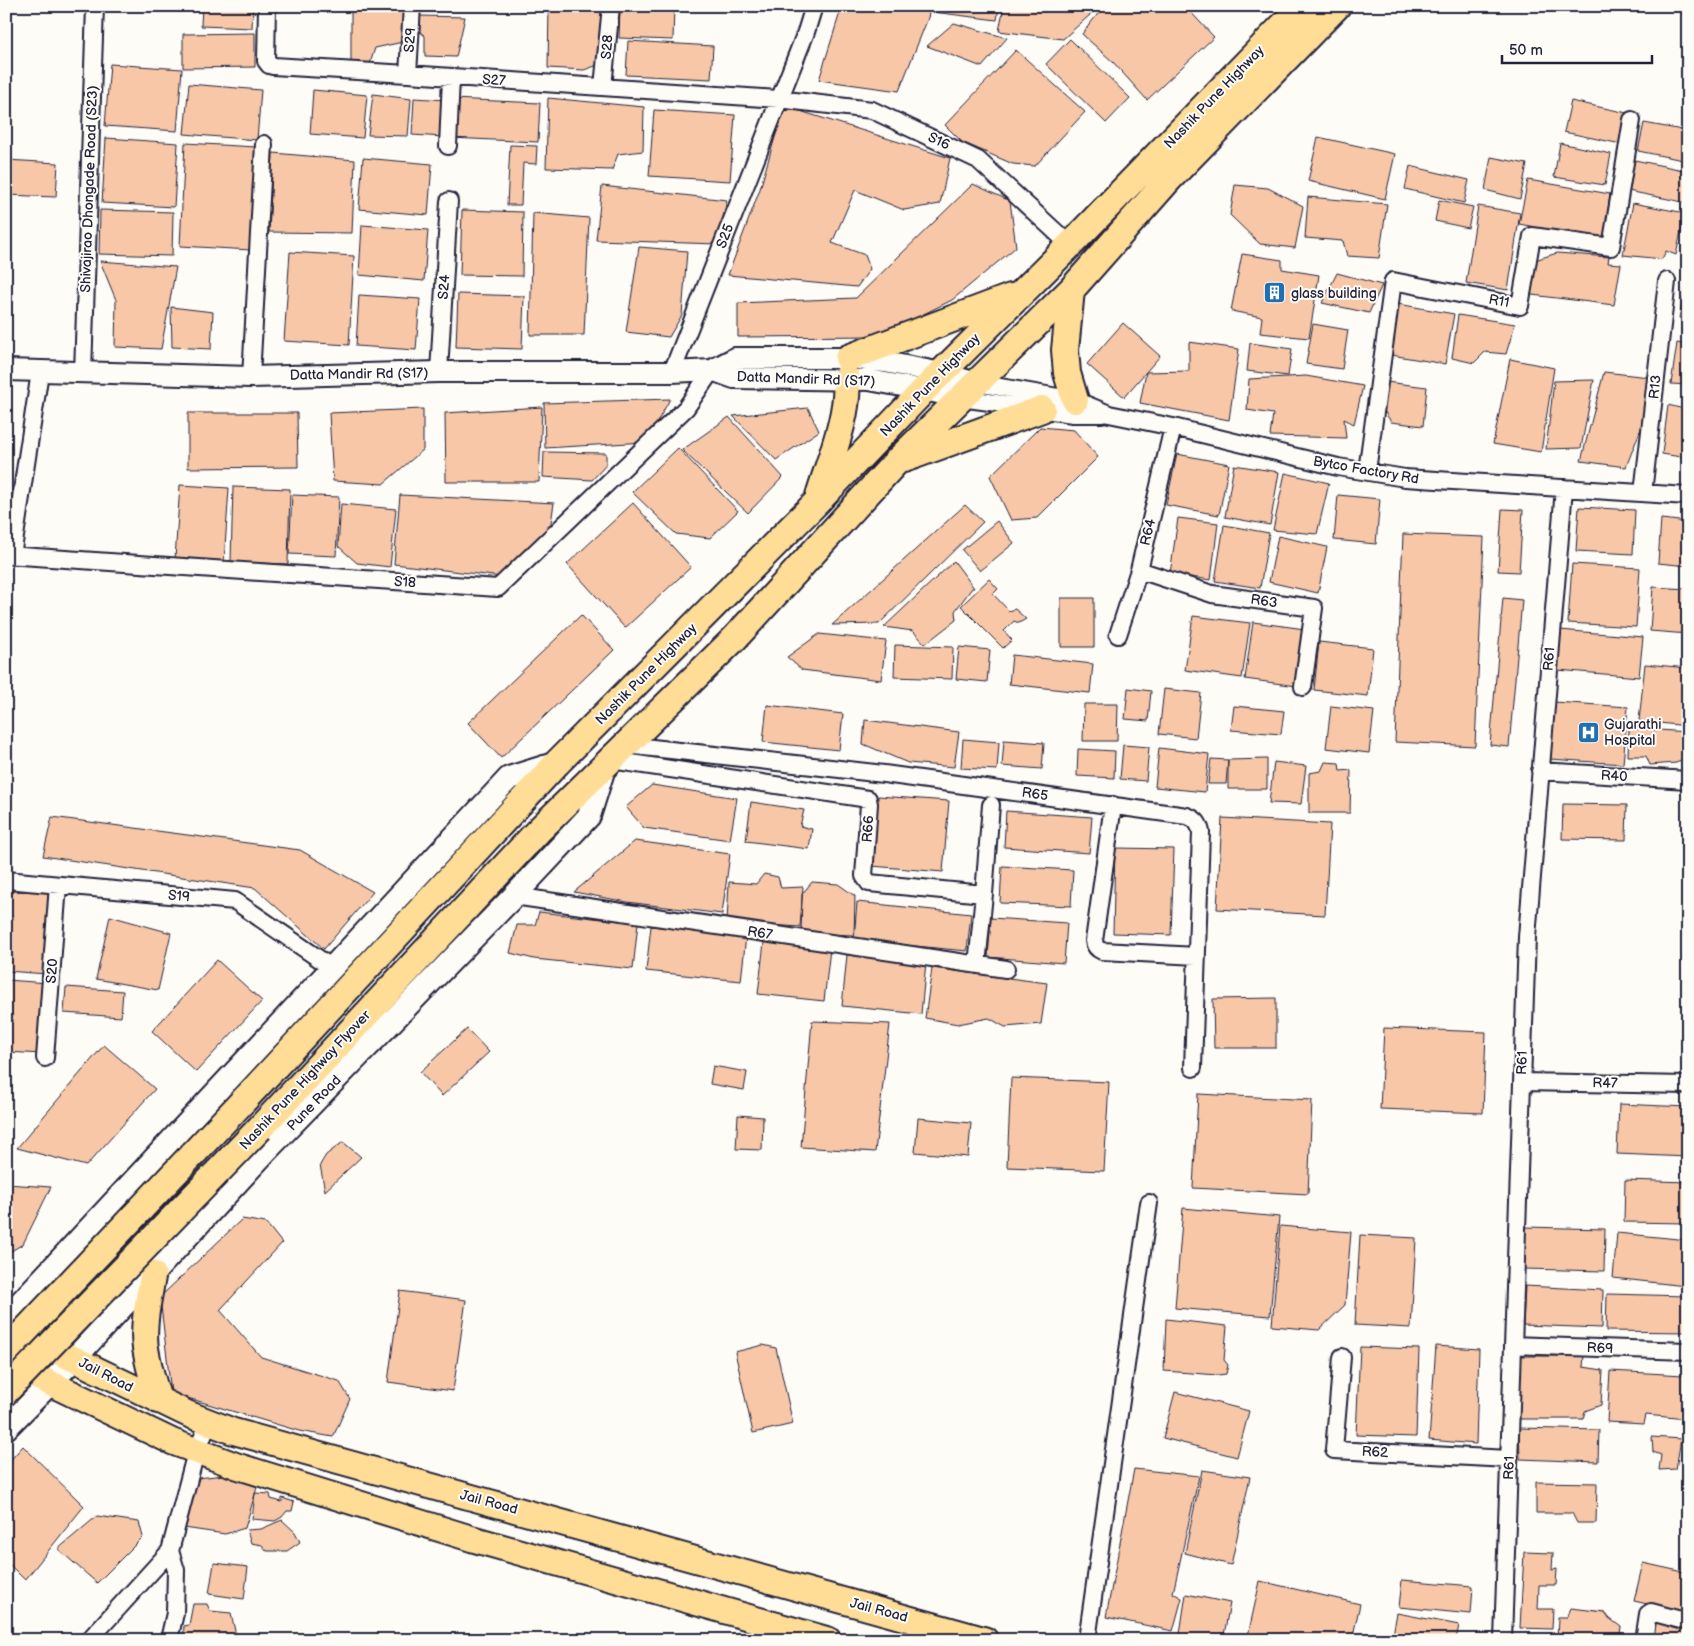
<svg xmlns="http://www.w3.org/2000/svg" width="1694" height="1646" font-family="'Balsamiq Sans',sans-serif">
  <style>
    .building { fill: #f7c7a7; stroke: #22223b }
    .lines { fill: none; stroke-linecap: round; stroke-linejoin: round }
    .minor-casing { stroke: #22223b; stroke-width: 20 }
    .tertiary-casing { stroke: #22223b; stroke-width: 24 }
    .secondary-casing { stroke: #22223b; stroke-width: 26 }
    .primary-casing { stroke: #22223b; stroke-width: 29 }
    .trunk-casing { stroke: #22223b; stroke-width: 30 }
    .minor { stroke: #fdfcf7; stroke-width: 16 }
    .tertiary { stroke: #fdfcf7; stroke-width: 20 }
    .secondary { stroke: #fdfcf7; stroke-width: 22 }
    .primary { stroke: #ffdd96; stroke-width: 25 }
    .trunk { stroke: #ffdd96; stroke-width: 26 }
    .trunk-bridge-casing { stroke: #22223b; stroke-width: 30; stroke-linecap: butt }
    .trunk-bridge { stroke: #ffdd96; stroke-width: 26 }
    .labels { text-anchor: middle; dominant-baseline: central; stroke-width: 4; stroke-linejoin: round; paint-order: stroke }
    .street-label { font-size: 14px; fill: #22223b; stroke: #fdfcf7 }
    .poi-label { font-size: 14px; fill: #22223b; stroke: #fdfcf7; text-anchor: start }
  </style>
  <rect width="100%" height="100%" fill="#fdfcf7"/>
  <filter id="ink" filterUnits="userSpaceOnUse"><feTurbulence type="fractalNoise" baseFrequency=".02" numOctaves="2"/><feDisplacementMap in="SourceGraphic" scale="10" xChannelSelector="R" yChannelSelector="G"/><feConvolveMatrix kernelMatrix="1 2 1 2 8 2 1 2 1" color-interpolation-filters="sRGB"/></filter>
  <g filter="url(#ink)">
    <!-- building -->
    <path class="building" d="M202,6H253L252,28L201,26Z
      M351,6H404L403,42L375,48L369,67L351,65Z
      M428,6H459L452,11Z
      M549,6H605L598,65L584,70L548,68Z
      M620,6H674L673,40L619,38Z
      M842,6H930L928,18L899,91L819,80Z
      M933,6H999L997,20L933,12Z
      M1004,6H1100L1063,39L999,31Z
      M1104,6H1185L1214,37L1147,100L1113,62L1082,34Z
      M419,16L465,17L456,57L425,56V36L419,31Z
      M954,23L1007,38L982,67L927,46Z
      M255,33V67L183,68V34Z
      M1070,39L1130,98L1106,123L1046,64Z
      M628,41L713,46L711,79L626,75Z
      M1016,50L1085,112L1035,166L1013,164L962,142L945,125Z
      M110,64L182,69L177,131L105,126Z
      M189,84L261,90L257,140L184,134Z
      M313,90L367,95L363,138L310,134Z
      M373,94L411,99L408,136L368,135Z
      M414,98L447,100L444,137L412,135Z
      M548,98L644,107L643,151L618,154L612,170L546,168Z
      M452,99L540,103L538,142L450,138Z
      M1571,101L1632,114L1626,145L1564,132Z
      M784,106L950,158L940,204L904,210L855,190L832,243L865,255L870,269L857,287L728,275L760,189Z
      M654,110L735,115L730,181L649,176Z
      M1644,123L1688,131V161L1638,151Z
      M1318,137L1395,154L1385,199L1308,181Z
      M106,138L178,143L174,207L102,203Z
      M185,143L256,147L251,250L180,246Z
      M1560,143L1611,154L1605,185L1554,177Z
      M510,145L537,146L536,164L523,163L521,205H507Z
      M273,153L355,160L352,233L269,232Z
      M1491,157L1527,164L1520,199L1485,190Z
      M363,158L432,164L428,215L359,209Z
      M1630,159L1688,171V203L1623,190Z
      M6,160L58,163L56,197L6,195Z
      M1410,166L1469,180L1464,203L1405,189Z
      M1528,180L1610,194L1604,240L1519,224Z
      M973,184L1010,201L1016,247L952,300L879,336L738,337V303L856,298Z
      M1235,185L1268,188L1303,206L1295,248L1260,244L1230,215Z
      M602,186L727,200L717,244L596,240Z
      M1308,197L1387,204L1379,258L1347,256L1343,241L1305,238Z
      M1439,200L1473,207L1468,228L1435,221Z
      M1633,203L1685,213L1676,255L1666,251L1662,259L1623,255Z
      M1478,206L1520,213L1508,290L1466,283Z
      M100,210L173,212L172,256L99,254Z
      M462,210L523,212L522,276L460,275Z
      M533,213L589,218L584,335H530Z
      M362,225L428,230L424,281L359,275Z
      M639,247L687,251L682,315L669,337L626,332Z
      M290,252L354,256L349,345L284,341Z
      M1557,253L1609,257L1608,263L1621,264L1614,305L1532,295L1527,285L1535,260Z
      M1242,254L1282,260V269L1319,275L1309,338L1260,333L1262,317L1231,311Z
      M100,261L176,267L161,349L115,347L116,300Z
      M1337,273L1382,285L1369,313L1322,303Z
      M1688,276V319L1679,318Z
      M458,294L524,296L522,349L456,347Z
      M359,295L420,299L416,350L356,346Z
      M1398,304L1454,314L1445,364L1391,355Z
      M171,307L213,312L211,349L172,347Z
      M1458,315L1515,324L1506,354L1485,352L1474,363L1452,358Z
      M1123,323L1160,356L1124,397L1087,364Z
      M1313,324L1348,330L1342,369L1306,364Z
      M1189,342L1239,349L1229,420L1140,403L1146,372L1189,371Z
      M1250,343L1292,349L1288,376L1247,371Z
      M1677,343L1688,345V385L1671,384Z
      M1510,359L1554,368L1541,452L1493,444Z
      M1604,372L1649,377L1642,426L1626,467L1581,461Z
      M1306,376L1363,386L1354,424L1344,419L1346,438L1270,436L1273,414L1247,410L1249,379Z
      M1594,380L1581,448L1546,449L1554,381Z
      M1386,382L1427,387L1423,426L1391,422L1383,409Z
      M670,399L646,442L545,448L544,403Z
      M1668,405L1688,410V458L1662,454Z
      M542,407L539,482H446L445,413Z
      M808,408L819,431L776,460L733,416Z
      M423,409V450L383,484L333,481L329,413Z
      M188,413H297L298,467L188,468Z
      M729,417L783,477L748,513L682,450Z
      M1040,427L1074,430L1098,457L1037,518L1011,520L990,476Z
      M678,448L738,511L710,538L676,534L632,492Z
      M544,452L606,453V465L592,480L543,477Z
      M1177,454L1229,464L1219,515L1166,505Z
      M1234,465L1279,472L1270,525L1225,517Z
      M1285,473L1329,483L1317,534L1273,530Z
      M180,485L229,488L224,562L175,559Z
      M233,487L290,489L288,564L231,562Z
      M292,495L339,497L336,556L289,554Z
      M400,495L554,503L550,530L502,577L394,564Z
      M1338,495L1380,499L1376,544L1334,540Z
      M633,503L691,567L625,628L567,564Z
      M341,504L396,509L390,567L357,563L338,546Z
      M965,505L983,522L879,624L832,625Z
      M1579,507L1635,510L1633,554L1576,551Z
      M1502,509L1523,510L1519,572L1498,571Z
      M1178,518L1218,523L1211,580L1170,574Z
      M1661,519L1688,522V566L1658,563Z
      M997,521L1014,543L980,571L962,550Z
      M1224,525L1269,533L1260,588L1215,581Z
      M1403,534L1484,537L1475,746L1395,742Z
      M1278,536L1327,547L1318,593L1269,582Z
      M954,561L974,588H972L955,611L956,620L925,644L913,631L884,627Z
      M1572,564L1640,568L1636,627L1568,623Z
      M989,579L998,589L993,594L1009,611L1015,609L1026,619L1019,623L1014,621L1004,631L1012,640L1003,648L961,606Z
      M1653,587L1688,589V634L1650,631Z
      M1061,598H1094V647H1061Z
      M1503,598L1522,600L1509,747L1490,745Z
      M581,615L614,650L501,758L468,723Z
      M1193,616L1250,623L1242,678L1185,670Z
      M1253,622L1305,629L1297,686L1245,679Z
      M1560,630L1643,637L1639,677L1557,670Z
      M819,634L886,641L881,680L802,670L787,657Z
      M1319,642L1373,648L1368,696L1314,690Z
      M895,645L953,647L952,679L894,677Z
      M959,647L990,650L987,682L956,679Z
      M1012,655L1093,664L1090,693L1009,684Z
      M1645,664L1688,668V726L1639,721Z
      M1128,688L1151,691L1148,721L1125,719Z
      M1164,689L1201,693L1196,738L1159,734Z
      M1554,702L1628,707L1623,764L1550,759Z
      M1084,704H1118L1117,741H1083Z
      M767,705L843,714L839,750L763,742Z
      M1234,706L1284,711L1281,734L1231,730Z
      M1331,706L1374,711L1369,753L1326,748Z
      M865,720L959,732L954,767L908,763L863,744Z
      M1629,728L1688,732V758L1676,763L1650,765L1646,756H1628Z
      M963,739L999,742L997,770L961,768Z
      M1004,740L1044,743L1042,769L1002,766Z
      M1123,745L1149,747L1146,781L1120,779Z
      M1159,748L1209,754L1205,792L1155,787Z
      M1078,749L1115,751L1114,778L1077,776Z
      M1211,759L1228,760L1226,784H1208Z
      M1267,759V789H1228V760Z
      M1274,762L1306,766L1301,804L1269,803Z
      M1325,762L1339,763L1340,771L1351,770L1350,813H1309V773L1321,771Z
      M652,785L737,798L730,840L644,828L626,807Z
      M878,796L949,801L943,872L872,866Z
      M751,802L804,810L800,826L812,829L809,849L746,841Z
      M1563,804L1627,805L1626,840L1562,839Z
      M1006,811L1092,817L1089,853L1004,847Z
      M52,817L300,850L373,892L324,949L255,888L43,856Z
      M1222,818L1330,824L1325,915L1217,909Z
      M635,841L730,854L722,914L627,902L574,892Z
      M1115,848L1174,849L1171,935L1113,933Z
      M1002,866L1073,870L1071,906L1000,903Z
      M764,874L778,877L781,888L803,887L800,927L727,922L729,882L756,884Z
      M812,882L838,884L855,896L854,935L801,933L802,894Z
      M6,891L53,892L47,974L6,971Z
      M857,902L971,914L967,951L854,940Z
      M539,912L638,923L633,969L534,959L510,953L517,925H535Z
      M110,916L171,933L158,990L96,979Z
      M991,918L1067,923L1064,963L988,957Z
      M651,926L746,936L741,981L646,971Z
      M764,942L830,949L824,1001L758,994Z
      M847,955L926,962L921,1014L842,1006Z
      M217,960L262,1001L196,1072L152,1031Z
      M932,968L1047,983L1041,1024L1005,1027L989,1018L958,1024L925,1018Z
      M6,980L48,983L43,1054L6,1052Z
      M66,987L123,991L121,1017L64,1013Z
      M1276,998V1048H1214L1213,999Z
      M812,1021L890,1024L875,1152L801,1147Z
      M1384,1028L1486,1032L1483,1113L1380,1109Z
      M467,1029L489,1052L442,1096L420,1072Z
      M104,1045L155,1089L86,1166L17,1148Z
      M713,1066L747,1072L744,1090L710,1084Z
      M1011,1078L1109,1082L1104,1171L1007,1167Z
      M1198,1094L1312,1100L1308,1194L1193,1188Z
      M1619,1104L1688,1107V1157L1617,1154Z
      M738,1115L763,1117L762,1150L736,1149Z
      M918,1118L971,1123L968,1157L915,1152Z
      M343,1142L361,1157L325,1191L320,1165L326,1155Z
      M1625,1180L1688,1182V1223L1624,1222Z
      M6,1184L51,1187L23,1244L6,1254Z
      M1183,1208L1279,1217L1270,1316L1175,1308Z
      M242,1219L266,1223L282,1243L220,1310L261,1357L339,1381L350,1399L333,1437L299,1431L171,1393L160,1297Z
      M1280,1226L1351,1232L1345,1305L1319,1330L1272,1326Z
      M1525,1227L1605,1229L1604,1271L1524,1269Z
      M1617,1233L1688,1240L1686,1286L1613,1278Z
      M1360,1235L1416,1238L1411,1328L1355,1325Z
      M1525,1286L1603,1290L1602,1328L1523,1325Z
      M400,1291L466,1300L453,1391L388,1382Z
      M1607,1294L1688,1296V1332L1606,1331Z
      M1166,1319L1227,1326L1224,1360L1228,1365L1226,1374L1218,1375L1164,1371Z
      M763,1345L776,1348L793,1424L753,1433L735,1352Z
      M1436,1346L1479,1349L1476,1444L1429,1440Z
      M1360,1347L1419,1349L1416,1437L1356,1435Z
      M1516,1356H1584L1583,1367L1603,1370L1601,1405L1585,1411L1583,1419H1515Z
      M1610,1371L1684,1375L1686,1419L1646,1415L1644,1424L1607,1422Z
      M1175,1392L1249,1411L1237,1457L1163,1438Z
      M1519,1428L1599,1430L1598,1462L1520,1459Z
      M1652,1437L1681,1439L1676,1469L1659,1470L1661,1455L1653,1452Z
      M23,1446L84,1506L25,1580L6,1561V1465Z
      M1134,1469L1199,1476L1173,1593L1182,1598L1173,1631L1106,1617Z
      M1202,1470L1250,1477L1231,1565L1185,1553Z
      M224,1475L258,1484L245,1528L225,1534L177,1527L180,1480Z
      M1536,1482L1597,1483L1596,1523H1577L1572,1513H1536Z
      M255,1493L270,1494L271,1499L282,1502V1498L294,1502L292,1511H287L282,1517L275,1521L252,1519Z
      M97,1516L139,1522L143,1537L97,1583L58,1549Z
      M282,1520L295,1532L300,1542L287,1551H267L262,1545L251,1543L247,1530L261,1529Z
      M1524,1552L1553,1553L1552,1570L1557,1569L1556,1585H1539L1538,1609H1553L1552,1629L1520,1628Z
      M214,1563L248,1567L244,1599L209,1594Z
      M1643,1563L1688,1573V1613L1634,1601Z
      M1402,1580L1473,1586L1471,1614L1399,1607Z
      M1260,1581L1360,1604L1352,1640H1247Z
      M1186,1594L1230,1603L1223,1640H1179Z
      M193,1604H207L210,1611L231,1613L237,1640H183L184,1626L189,1625Z
      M1571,1608L1605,1612L1609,1618L1621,1627L1619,1640H1557L1558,1617H1567Z
      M1397,1613L1459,1625L1456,1640H1392Z
      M1656,1620L1688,1628V1640H1651Z"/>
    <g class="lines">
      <defs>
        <path id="minor" d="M267,6L266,61L269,65L273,66L408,74L778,99L872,110L978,160L1070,245
          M408,74L412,6
          M603,87L611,6
          M448,146L451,77
          M439,372L449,201
          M672,372L806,32L814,6
          M83,373L95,6
          M251,377L264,144
          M977,383L1075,400L1109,414L1173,427L1338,467L1405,478L1688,496
          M961,398L1073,414H1102
          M1367,471L1393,281L1520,306L1532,236L1611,247L1632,120
          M1643,493L1667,281
          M6,555L498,588L686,408L712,370
          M12,556L40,372
          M1139,570L1212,594L1314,608L1303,687
          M1118,635L1139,570L1173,427
          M626,745L884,774L1187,816C1196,819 1199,823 1201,832L1193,1068
          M611,760L868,799L869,804L864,876L869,883L984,894L991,805
          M1540,771L1688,780
          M1113,805L1094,941C1095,947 1097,949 1102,951L1197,956
          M6,880L235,901L331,967
          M514,896L1006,969
          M977,965L984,894
          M45,1058L58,885
          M1522,1082L1688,1085
          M1513,1345L1688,1351
          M1342,1357L1334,1450L1509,1459
          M89,1640L170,1551L196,1452L209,1423
          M169,1640L175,1613L176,1570L170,1551
          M1087,1640L1149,1203
          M1503,1640L1527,937L1564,488
          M1644,1640L1648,1614L1651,1612L1688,1622"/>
        <path id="tertiary" d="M6,370L251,377L439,372H672L712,370L735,358H850L885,362L942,373L977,383
          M712,370L734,378L869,380L924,390L961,398"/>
        <path id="secondary" d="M6,1318L509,778L557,763
          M6,1428L74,1359L268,1149L514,896L589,816L604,768"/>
        <path id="primary" d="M153,1274C149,1297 143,1321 145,1344C147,1363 153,1382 159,1401
          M6,1329L74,1359L188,1414L232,1431L985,1640
          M6,1362L173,1442L237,1466L473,1539L828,1640"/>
        <path id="trunk" d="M1071,290L1065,350L1067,373L1075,400
          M848,358L1011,297
          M904,459L1042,409
          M819,496C829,462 850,414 846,378
          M245,1099L557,763L817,502L924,390L1070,245L1302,6
          M260,1128L538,831L734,639L896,462L1071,290L1169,179L1337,6"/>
      </defs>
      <!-- minor casing -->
      <use href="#minor" class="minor-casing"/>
      <!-- tertiary casing -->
      <use href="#tertiary" class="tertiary-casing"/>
      <!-- secondary casing -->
      <use href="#secondary" class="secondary-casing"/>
      <!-- primary casing -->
      <use href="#primary" class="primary-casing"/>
      <!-- trunk casing -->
      <use href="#trunk" class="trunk-casing"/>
      <!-- minor -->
      <use href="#minor" class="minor"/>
      <!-- tertiary -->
      <use href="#tertiary" class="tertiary"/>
      <!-- secondary -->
      <use href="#secondary" class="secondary"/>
      <!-- primary -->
      <use href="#primary" class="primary"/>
      <!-- trunk -->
      <use href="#trunk" class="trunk"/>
      <defs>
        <path id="trunk-bridge" d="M6,1351L245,1099
          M6,1391L260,1128"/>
      </defs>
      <!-- trunk-bridge casing -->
      <use href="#trunk-bridge" class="trunk-bridge-casing"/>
      <!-- trunk-bridge -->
      <use href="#trunk-bridge" class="trunk-bridge"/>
    </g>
  </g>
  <!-- icons -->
  <defs>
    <symbol id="building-square" viewBox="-11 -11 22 22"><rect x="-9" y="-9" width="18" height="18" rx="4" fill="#1f6fb2" stroke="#fdfcf7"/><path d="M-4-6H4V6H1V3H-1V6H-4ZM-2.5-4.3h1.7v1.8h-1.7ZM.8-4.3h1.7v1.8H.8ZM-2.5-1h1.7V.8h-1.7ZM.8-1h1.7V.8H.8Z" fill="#fff"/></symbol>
    <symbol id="hospital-square" viewBox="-11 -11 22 22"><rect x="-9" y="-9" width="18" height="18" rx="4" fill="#1f6fb2" stroke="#fdfcf7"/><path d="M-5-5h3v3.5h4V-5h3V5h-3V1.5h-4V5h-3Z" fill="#fff"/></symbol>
  </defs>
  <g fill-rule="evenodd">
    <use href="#building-square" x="1262" y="280" width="25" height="25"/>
    <use href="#hospital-square" x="1576" y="720" width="25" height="25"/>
  </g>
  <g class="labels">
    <!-- street labels -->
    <g class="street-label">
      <text transform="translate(410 40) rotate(-86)">S29</text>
      <text transform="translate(607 47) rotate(-85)">S28</text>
      <text transform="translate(494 80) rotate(4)">S27</text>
      <text transform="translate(1214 97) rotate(-46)">Nashik Pune Highway</text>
      <text transform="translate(939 141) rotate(25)">S16</text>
      <text transform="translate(89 189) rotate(-88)">Shivajirao Dhongade Road (S23)</text>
      <text transform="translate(725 236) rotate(-69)">S25</text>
      <text transform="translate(444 287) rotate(-86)">S24</text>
      <text transform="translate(1499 301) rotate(11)">R11</text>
      <text transform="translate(359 374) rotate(-1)">Datta Mandir Rd (S17)</text>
      <text transform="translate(806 379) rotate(2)">Datta Mandir Rd (S17)</text>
      <text transform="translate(930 385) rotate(-46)">Nashik Pune Highway</text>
      <text transform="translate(1655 387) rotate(-84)">R13</text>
      <text transform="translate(1366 470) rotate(10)">Bytco Factory Rd</text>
      <text transform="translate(1148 532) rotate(-77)">R64</text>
      <text transform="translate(405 582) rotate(4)">S18</text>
      <text transform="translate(1264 601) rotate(8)">R63</text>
      <text transform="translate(1549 659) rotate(-85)">R61</text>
      <text transform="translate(646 674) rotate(-45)">Nashik Pune Highway</text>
      <text transform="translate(1614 776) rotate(3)">R40</text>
      <text transform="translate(1035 794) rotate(8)">R65</text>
      <text transform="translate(868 829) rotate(-86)">R66</text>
      <text transform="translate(179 896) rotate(5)">S19</text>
      <text transform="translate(760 933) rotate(9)">R67</text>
      <text transform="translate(52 971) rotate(-86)">S20</text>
      <text transform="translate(1522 1063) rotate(-88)">R61</text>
      <text transform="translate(305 1080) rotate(-47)">Nashik Pune Highway Flyover</text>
      <text transform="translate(1605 1083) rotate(1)">R47</text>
      <text transform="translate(314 1103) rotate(-46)">Pune Road</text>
      <text transform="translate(1600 1348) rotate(2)">R69</text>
      <text transform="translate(106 1375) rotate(27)">Jail Road</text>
      <text transform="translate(1375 1452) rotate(3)">R62</text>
      <text transform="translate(1509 1468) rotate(-88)">R61</text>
      <text transform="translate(489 1502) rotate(15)">Jail Road</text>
      <text transform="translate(879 1610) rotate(15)">Jail Road</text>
    </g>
    <!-- poi labels -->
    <g class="poi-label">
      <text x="1291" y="293">glass building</text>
      <text x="1604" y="724">Gujarathi<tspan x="1604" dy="16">Hospital</tspan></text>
    </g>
  </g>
  <!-- margin -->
  <rect width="1694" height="1646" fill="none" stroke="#fdfcf7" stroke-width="25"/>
  <rect x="12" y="12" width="1669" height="1621" fill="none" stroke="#22223b" stroke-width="2" filter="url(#ink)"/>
  <!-- scale -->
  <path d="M1502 55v8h150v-8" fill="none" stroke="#22223b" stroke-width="2.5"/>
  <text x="1509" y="55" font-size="15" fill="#22223b" stroke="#fdfcf7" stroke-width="4" paint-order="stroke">50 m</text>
</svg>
